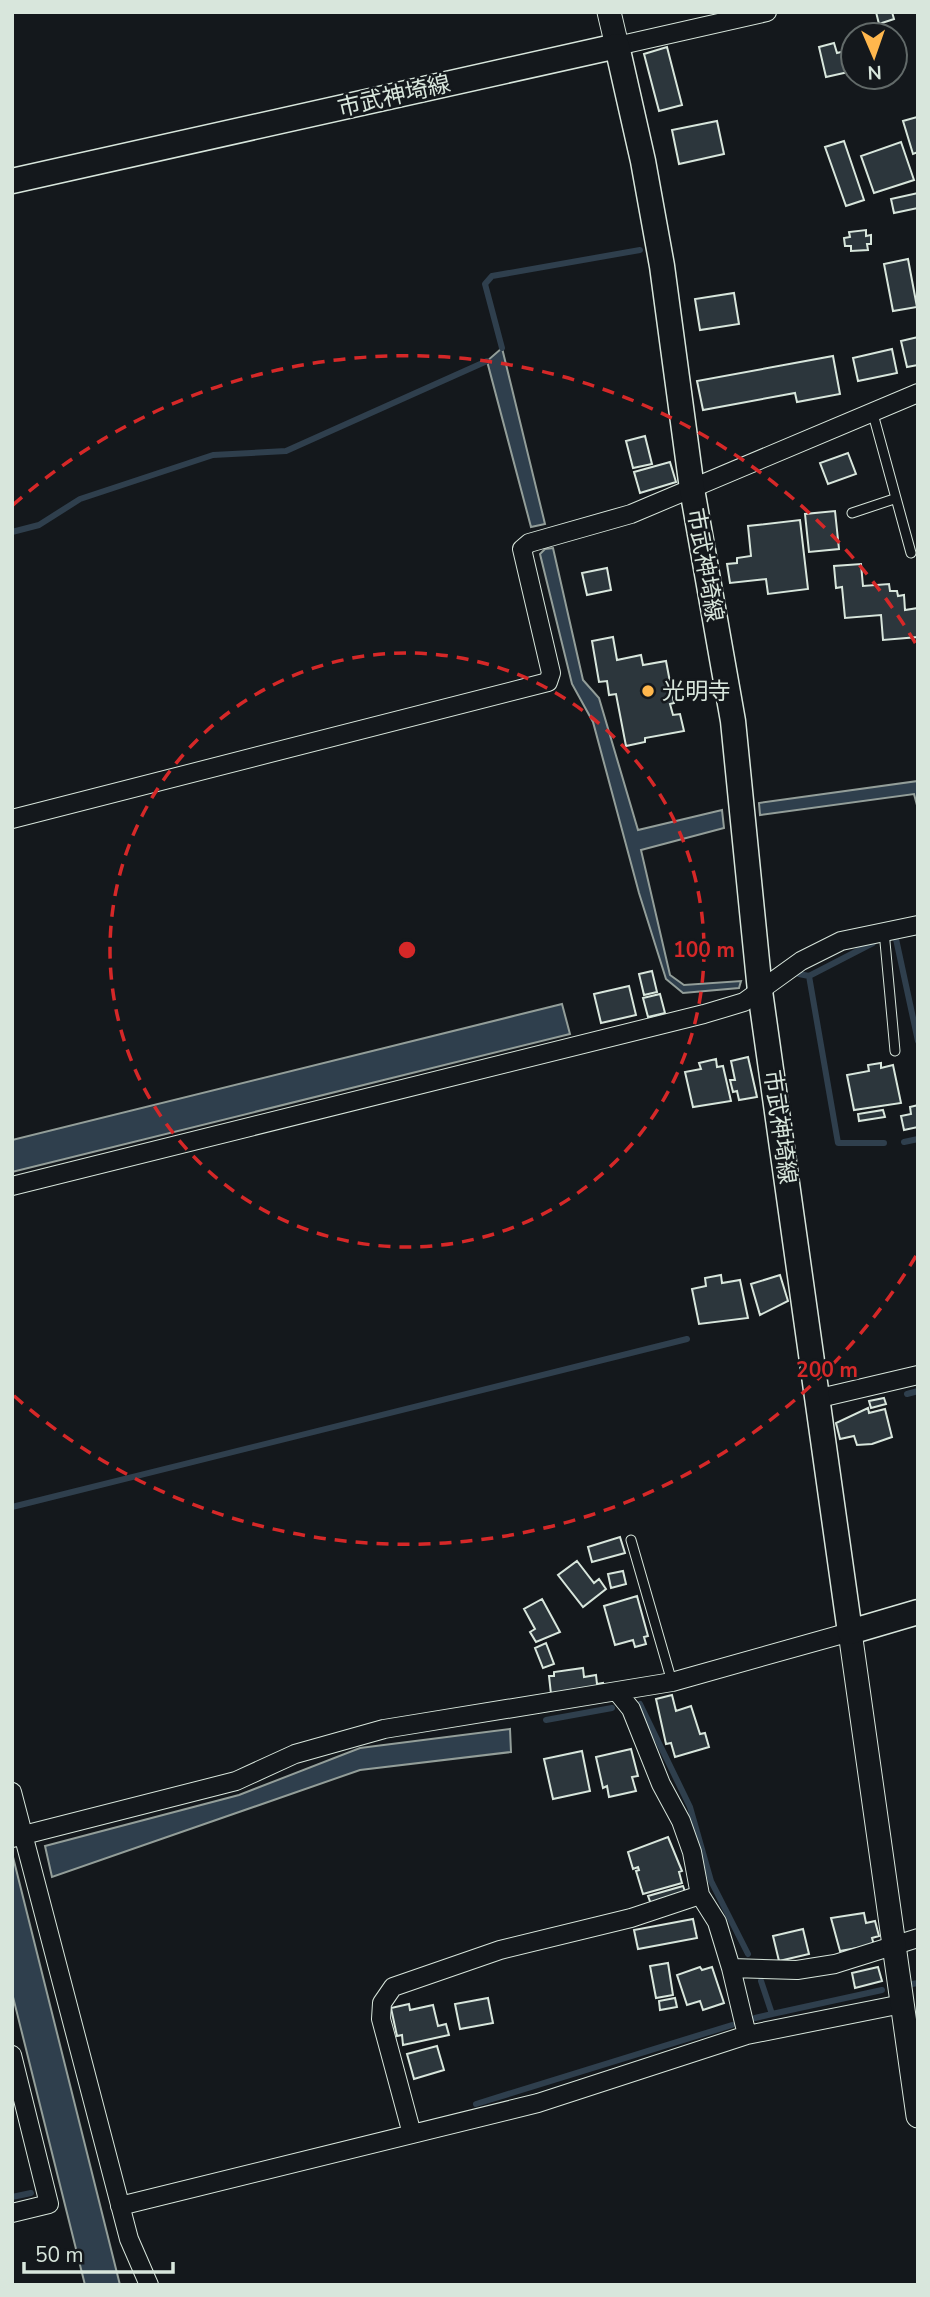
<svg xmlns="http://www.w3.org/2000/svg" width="930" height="2297" font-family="'Nunito Sans','Noto Sans JP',sans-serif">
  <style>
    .water { fill: #2f3f4d; stroke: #939e99; stroke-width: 2 }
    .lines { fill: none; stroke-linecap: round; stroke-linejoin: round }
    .stream { stroke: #2f3f4d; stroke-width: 6 }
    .building { fill: #2c363c; stroke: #d8e6dc; stroke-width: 2 }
    .service-casing { stroke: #d8e6dc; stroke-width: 11 }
    .minor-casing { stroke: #d8e6dc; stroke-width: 20 }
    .tertiary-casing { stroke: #d8e6dc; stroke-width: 25 }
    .secondary-casing { stroke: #d8e6dc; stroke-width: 27 }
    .service { stroke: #14181c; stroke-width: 9 }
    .minor { stroke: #14181c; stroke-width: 18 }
    .tertiary { stroke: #14181c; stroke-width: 23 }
    .secondary { stroke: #14181c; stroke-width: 24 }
    .ring { fill: none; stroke: #d62828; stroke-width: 3.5; stroke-dasharray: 12 9 }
    .poi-dot { fill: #ffb74d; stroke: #14181c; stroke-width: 2.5 }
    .labels { text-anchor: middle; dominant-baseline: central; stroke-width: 5; stroke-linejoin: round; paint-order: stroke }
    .street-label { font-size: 23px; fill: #d8e6dc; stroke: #14181c }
    .poi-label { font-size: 23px; fill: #d8e6dc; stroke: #14181c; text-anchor: start }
    .centre { fill: #d62828; stroke: #14181c; stroke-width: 3.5 }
    .ring-label { font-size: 21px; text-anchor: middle; font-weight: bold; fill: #d62828; stroke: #14181c; stroke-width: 5; stroke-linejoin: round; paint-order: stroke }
  </style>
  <rect width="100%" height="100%" fill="#14181c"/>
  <!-- water -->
  <path class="water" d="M502,348L545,524L531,527L487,361Z
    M553,548L583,680L599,698L638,830L722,810L724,828L641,850L670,975L684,985L741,981L739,988L683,993L666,979L639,893L593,722L572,684L540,554L545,549Z
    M918,781V809L914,794L760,815L759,803Z
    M562,1004L570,1034L12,1172V1140Z
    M510,1729L511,1752L360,1770L52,1877L45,1846L239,1795L360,1748Z
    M12,1857H13L120,2285H85L12,1993Z"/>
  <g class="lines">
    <!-- stream -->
    <path class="stream" d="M502,348L485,284L492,276L640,250
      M12,532L39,525L80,499L213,455L286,451L487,361
      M896,939L918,1041
      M799,974L809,976L838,1143H884
      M809,976L873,943
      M904,1142L918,1139
      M907,1394L918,1391
      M12,1507L687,1339
      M640,1704L690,1807L711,1881L748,1954
      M546,1720L612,1708
      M761,1981L772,2014L882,1990
      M912,1984L918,1983
      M755,2018L772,2014
      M476,2104L732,2025
      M12,2197L31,2193"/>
  </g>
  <!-- building -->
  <path class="building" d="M876,12H892L894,19L879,24Z
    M834,43L837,53L853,49V71L826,77L819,47Z
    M667,47L682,105L659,111L644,54Z
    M917,117L918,152L913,154L903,121Z
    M717,121L724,154L679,164L672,130Z
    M844,141L864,200L846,206L825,147Z
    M901,142L914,180L874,193L861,156Z
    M918,193V208L894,213L891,199Z
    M866,230V236L871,235V244H867L868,250L851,251V246H845L844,238L850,237L849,232Z
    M908,259L917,307L893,311L884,264Z
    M734,293L739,324L700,330L695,299Z
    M918,337V365L907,367L901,341Z
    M892,349L897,373L858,381L853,358Z
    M833,356L840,394L797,402L795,393L703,410L697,381Z
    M645,436L652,464L633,468L626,441Z
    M848,453L856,474L828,484L820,463Z
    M670,462L676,482L640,493L634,472Z
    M835,511L839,549L809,552L805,514Z
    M800,520L808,589L768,594L766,579L730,583L727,564L737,563V558L751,556L748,526Z
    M861,564L863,586L889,584L890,591H897L898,596L904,595L905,610L918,608V637L883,640L881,615L845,618L842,587L836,588L834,566Z
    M607,568L611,590L587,595L582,573Z
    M613,637L617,660L641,655L643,665L666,661L674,703L670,704L673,715L680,714L684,731L645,738V742L626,746L616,694L609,695L607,681L599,682L592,641Z
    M652,971L657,992L644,995L639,974Z
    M629,986L636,1015L601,1023L594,994Z
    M660,994L665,1013L648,1017L643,998Z
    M748,1057L757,1097L739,1100L737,1091L733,1092L730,1080H735L731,1061Z
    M716,1059L717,1067L723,1066L731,1101L693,1107L685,1072L701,1069L699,1063Z
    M881,1063V1068L893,1065L901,1103L854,1110L847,1075L869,1071L868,1065Z
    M918,1105V1127L904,1130L901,1116L911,1114L910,1107Z
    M883,1110L885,1117L859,1121L858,1114Z
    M721,1275L722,1283L740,1280L748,1318L699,1324L692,1289L706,1286L705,1278Z
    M780,1275L788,1301L760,1315L751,1284Z
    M884,1398L886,1404L871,1408L869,1401Z
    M868,1408L869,1413L885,1409L892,1437L872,1444L857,1445L854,1436L840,1439L836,1423Z
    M620,1537L625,1553L592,1562L588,1547Z
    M577,1561L594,1583L599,1579L606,1589L583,1607L558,1575Z
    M623,1571L626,1584L611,1588L608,1574Z
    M637,1596L648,1636L644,1637L646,1644L635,1647L633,1640L615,1645L604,1606Z
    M542,1599L560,1632L536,1642L530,1632L535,1629L524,1609Z
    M546,1643L554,1664L543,1668L535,1648Z
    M583,1668L584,1677L596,1675L597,1684L603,1683L604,1690L551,1694L549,1676H554V1672Z
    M672,1695L676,1711L691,1706L700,1734L705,1733L709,1747L675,1757L671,1743L666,1744L656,1699Z
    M631,1749L638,1776L632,1777L636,1791L609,1797L607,1786L603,1788L596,1757Z
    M582,1751L590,1791L553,1799L544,1759Z
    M668,1837L682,1871L679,1872L682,1883L643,1894L636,1871L639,1870L638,1867L633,1869L628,1852Z
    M683,1886L686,1894L651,1904L648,1896Z
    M864,1913L866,1923L875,1921L879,1936L872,1938L874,1945L840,1951L831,1918Z
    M693,1919L697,1938L638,1949L634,1930Z
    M803,1929L809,1954L779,1961L773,1936Z
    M668,1963L673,1995L656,1998L650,1966Z
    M700,1967L702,1970L712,1967L724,2003L703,2010L700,2001L687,2005L677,1975Z
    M878,1967L882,1981L855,1988L852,1973Z
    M488,1998L493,2023L460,2029L455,2004Z
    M675,1998L677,2007L660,2010L659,2001Z
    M409,2004L410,2010L433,2005L438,2026L446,2024L449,2035L403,2045L402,2035L397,2036L391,2008Z
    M437,2046L444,2070L414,2079L407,2054Z"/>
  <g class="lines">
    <defs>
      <path id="service" d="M873,414L911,553
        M852,513L894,499
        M884,931L895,1051
        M631,1540L672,1682"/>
      <path id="minor" d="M617,46L767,12
        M12,819L548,682L551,673L522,549L529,543L631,514L918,393
        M12,1186L704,1014L744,1002L801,961L841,941L918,925
        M820,1398L918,1375
        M618,1693L631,1709L661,1784L681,1821L692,1852L700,1895L717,1922L731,1968L747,2035
        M12,1792L129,2239L149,2285
        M12,1838L236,1781L295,1754L384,1729L672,1682L850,1632
        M731,1968L797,1970L835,1964L918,1938
        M12,2055L49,2204L12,2213
        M412,2134L381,2019L382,2003L393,1987L500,1950L631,1918L700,1895
        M120,2206L538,2103L747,2035L902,2004"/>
      <path id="tertiary" d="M609,12L617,46
        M850,1632L918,2116"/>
      <path id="secondary" d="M12,181L617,46L643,161L662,266L692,489L733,721L760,991L850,1632L918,1612"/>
    </defs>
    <!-- service casing -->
    <use href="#service" class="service-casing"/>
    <!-- minor casing -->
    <use href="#minor" class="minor-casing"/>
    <!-- tertiary casing -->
    <use href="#tertiary" class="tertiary-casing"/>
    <!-- secondary casing -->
    <use href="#secondary" class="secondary-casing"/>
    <!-- service -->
    <use href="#service" class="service"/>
    <!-- minor -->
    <use href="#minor" class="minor"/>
    <!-- tertiary -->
    <use href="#tertiary" class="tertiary"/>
    <!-- secondary -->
    <use href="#secondary" class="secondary"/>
  </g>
  <!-- distance rings -->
  <g class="ring">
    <circle cx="407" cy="950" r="297"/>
    <path d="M916 1256A594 594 0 0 1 13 1395M13 505A594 594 0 0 1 916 644"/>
  </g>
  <!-- markers -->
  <circle class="poi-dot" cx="648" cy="691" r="7"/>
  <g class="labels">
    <!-- street labels -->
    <g class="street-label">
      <text transform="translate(394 96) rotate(-13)">市武神埼線</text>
      <text transform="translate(705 565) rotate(80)">市武神埼線</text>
      <text transform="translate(780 1127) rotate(82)">市武神埼線</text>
    </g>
    <!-- poi labels -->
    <g class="poi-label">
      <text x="662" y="691">光明寺</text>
    </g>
  </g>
  <circle cx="407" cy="950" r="10" class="centre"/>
  <g class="ring-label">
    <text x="704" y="957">100 m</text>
    <text x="827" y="1377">200 m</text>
  </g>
  <!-- border -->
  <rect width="930" height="2297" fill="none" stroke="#d8e6dc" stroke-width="28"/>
  <!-- north arrow -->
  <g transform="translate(874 56) rotate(178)"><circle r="33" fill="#14181c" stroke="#626a69" stroke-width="2"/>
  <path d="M0-5L12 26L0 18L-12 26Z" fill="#ffb74d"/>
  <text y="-10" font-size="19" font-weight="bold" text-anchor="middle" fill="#d8e6dc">N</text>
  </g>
  <!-- scale -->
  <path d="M24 2262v10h149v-10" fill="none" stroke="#d8e6dc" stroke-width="3.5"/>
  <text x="35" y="2262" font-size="21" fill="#d8e6dc" stroke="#14181c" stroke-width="5" paint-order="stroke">50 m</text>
</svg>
